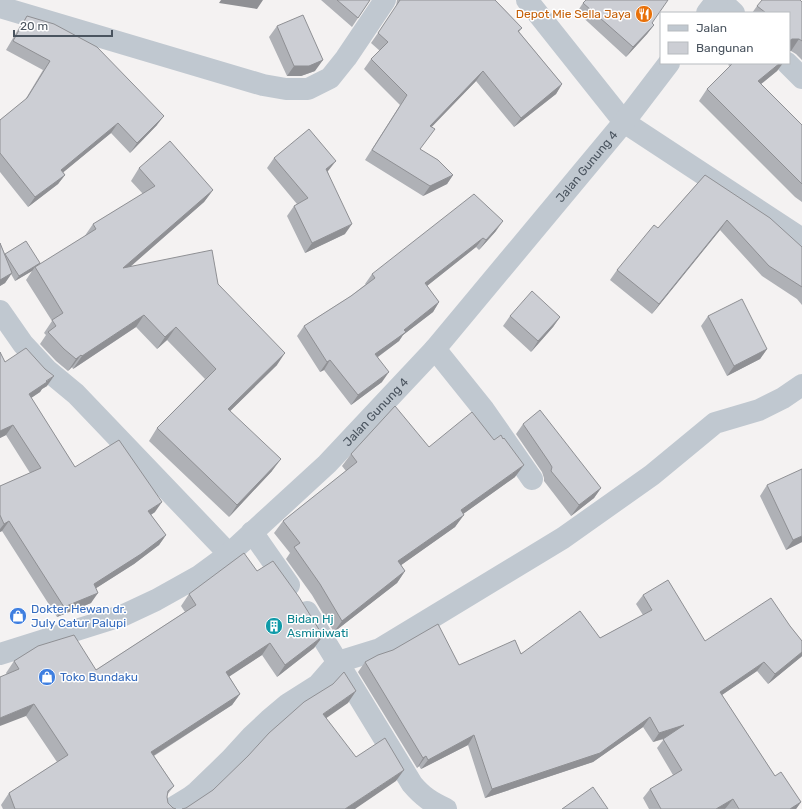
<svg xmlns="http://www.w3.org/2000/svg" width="802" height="809" font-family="Rubik,sans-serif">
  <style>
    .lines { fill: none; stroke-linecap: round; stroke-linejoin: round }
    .minor { stroke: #c0c8d0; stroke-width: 22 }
    .wall { fill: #afb1b6 }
    .shaded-wall { fill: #8f9094 }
    .building { fill: #ccced4; stroke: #8f9094 }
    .labels { text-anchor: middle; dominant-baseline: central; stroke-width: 3; stroke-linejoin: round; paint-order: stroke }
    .food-label { font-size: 12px; fill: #c56008; stroke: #fff; text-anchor: end }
    .street-label { font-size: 12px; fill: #4a545f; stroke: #fff }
    .shop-label { font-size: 12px; fill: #366cbe; stroke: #fff; text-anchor: start }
    .culture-label { font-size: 12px; fill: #0d838f; stroke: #fff; text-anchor: start }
  </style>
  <rect width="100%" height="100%" fill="#f4f2f2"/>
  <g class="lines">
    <!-- minor -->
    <g class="minor">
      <path d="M527,0L624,122L802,239"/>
      <path d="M720,0L734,13"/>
      <path d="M0,7L263,85L286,89H308L330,78L346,58L385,0"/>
      <path d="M707,13L717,0"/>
      <path d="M787,63L802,78"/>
      <path d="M0,311L23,344L47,370L76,394L229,554"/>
      <path d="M435,349L484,410L532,479"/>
      <path d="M252,532L289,585"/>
      <path d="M307,612L412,784C423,797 431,802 446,809"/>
      <path id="s1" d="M0,654L124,615L156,600L199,576L229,554L327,464L435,349L624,122L669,63"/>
      <path d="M171,809L189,798L197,792L231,759L252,736L269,720L288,704L318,685L338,662L380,649L563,538L652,475L715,423L759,410L783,398L802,385"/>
    </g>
  </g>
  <!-- wall -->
  <path class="wall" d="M321,0H370L352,27Z
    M397,0H495L522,28L519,32L562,84L556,94L514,127L476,81L431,127L420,149L453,175L447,184L423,196L365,160L400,105L364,69L371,59L380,51L371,43L396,7Z
    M802,2V60L796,54L791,51H789V13H752L757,6Z
    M583,3L652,23L654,25L647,34L626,57L577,12Z
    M27,16L157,125L130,153L111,133L63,172L65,175L58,184L28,207L0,172V120L25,100L43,70L6,50L20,26Z
    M277,26L315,71L301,76H287L269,37Z
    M730,63H783L777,71L761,84L802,125V202L795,197L699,101L707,89L730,66L728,65Z
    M274,158L328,171V172L345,234L305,253L287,216L294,206L297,204L267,168Z
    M139,168L213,190L204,202L130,267L218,284L277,365L230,411L272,471L229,517L149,441L157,428L205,379L167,340L157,349L136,327L73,369L72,367L68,371L56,361L40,344L46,335L44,333L52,321L26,280L32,271L15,281L11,274L5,283L0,286V243L5,254L40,263L39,265L84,237L93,224L143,194L131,181Z
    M705,175L802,247V305L797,299L762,276L720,230L652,314L610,280L617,270L658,228Z
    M496,231L479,250L476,247L427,286L439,302L433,312L403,335L399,341L378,357L382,382L351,405L324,370L320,372L297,336L304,326L351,296L366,284H365L372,274Z
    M510,316L560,317L553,327L531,352L503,326Z
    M708,316L767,349L760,359L727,376L701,326Z
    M0,352L5,362L47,386L42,389L40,392L31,398L75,467L155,512L151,515L166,535L159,545L134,564L96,588L91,603L57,617L2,531L0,532V486L30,473L6,435L0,438Z
    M523,424L601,488L594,498L571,516L544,481V478L542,472L516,434Z
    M429,447L515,477L463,514L455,527L401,565L405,571L397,583L334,632L312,595L286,559L290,553L274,533L283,521L346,471L342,466L351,454Z
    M767,485L802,542L786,550L760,496Z
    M257,571L323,636L314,648L277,677L262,655L229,676L240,694L232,705L154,756L174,786L167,795V797L168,803L173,808L176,809H3L1,805L9,793L57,762L26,716L6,673L14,661L96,670L185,612L181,606L189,594Z
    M643,595L705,641L790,626L802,641V656L801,657L768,684L757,671L722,695L775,776L801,802L796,809H649L643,798L650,789L673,775L657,748L664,739L653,742L643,727L593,762L485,798L468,745L421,769L419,766L417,768L358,672L365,662L459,665L600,638L643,615L636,604Z"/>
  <!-- shaded-wall -->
  <path class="shaded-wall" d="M221,0H263L257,9L219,3Z
    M654,25L647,34L626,57L633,47Z
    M792,39H799L791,51H789V41Z
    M323,60L315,71L301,76H287L294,66Z
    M780,63H783L777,71L750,93L758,81Z
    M483,71L476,81L423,136L430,126Z
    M562,84L556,94L514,127L521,118Z
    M164,116L157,125L130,153L137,143Z
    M118,123L111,133L54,180L61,170Z
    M336,161L328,171L319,179L326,169Z
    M65,175L58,184L28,207L35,197Z
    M453,175L447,184L423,196L430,186Z
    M213,190L204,202L115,280L123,268Z
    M727,220L720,230L652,314L659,304Z
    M503,221L496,231L479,250L486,240Z
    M352,224L345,234L305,253L312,243Z
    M483,238L476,247L418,293L425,283Z
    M40,263L36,268L35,267L32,271L15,281L19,276Z
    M12,273L5,283L0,286V280Z
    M439,302L433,312L403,335L399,341L368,364L375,354L404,330Z
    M144,315L136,327L73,369L82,356Z
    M560,317L553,327L531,352L538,341Z
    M176,327L167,340L157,349L165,337Z
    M767,349L760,359L727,376L734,366Z
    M285,353L277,365L220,421L228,409Z
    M81,355L72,367L68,371L76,359Z
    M330,360L324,370L320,372L327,362Z
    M389,372L382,382L351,405L358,395Z
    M54,376L47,386L42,389L40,392L22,404L29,394Z
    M13,425L6,435L0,438V431Z
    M281,459L272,471L229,517L237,505Z
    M524,465L515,477L452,522L461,510Z
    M601,488L594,498L571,516L579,505Z
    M162,502L155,512L141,521L148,511Z
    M464,515L455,527L390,573L398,561Z
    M9,521L2,531L0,532V529L4,524Z
    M166,535L159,545L134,564L87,594L94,584Z
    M802,536V542L786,550L793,540Z
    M405,571L397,583L334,632L342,621Z
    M98,593L91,603L57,617L64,607Z
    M323,636L314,648L277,677L285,665Z
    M270,643L262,655L218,684L226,672Z
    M802,652V656L801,657L768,684L775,674Z
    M764,662L757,671L713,701L720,692Z
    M356,691L348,703L315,726L323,714Z
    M240,694L232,705L142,763L151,752Z
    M34,704L26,716L0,726V718Z
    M650,717L643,727L593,762L485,798L492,789Z
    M684,725L677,734L653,742L659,733Z
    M474,735L468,745L421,769L428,760Z
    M426,756L419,766L417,768L423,758Z
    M404,770L396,781L355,809H345Z
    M733,799L725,809H716Z
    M801,802L796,809H790Z"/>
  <!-- building -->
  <path class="building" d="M337,0H370L358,18Z
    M400,0H495L522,28L518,31L562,84L521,118L483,71L430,126L435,129L420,149L438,160L453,175L430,186L372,150L407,95L371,59L388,42L378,33Z
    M586,0H668L652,23L654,25L633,47L583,3Z
    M762,0H800L802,2V41L799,39H792L789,41V13H766L757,6Z
    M303,15L323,60L309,66H294L277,26Z
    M27,16L54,24L97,47L164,116L137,143L118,123L61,170L65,175L35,197L0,153V120L27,98L50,61L13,41Z
    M733,63H780L758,81L802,125V184L707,89Z
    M309,129L336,161L326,169L352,224L312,243L294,206L308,198L274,158Z
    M170,141L213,190L123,268L212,250L218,284L285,353L228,409L281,459L237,505L157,428L216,369L176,327L165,337L144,315L82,356L81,355L76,359L64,349L48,332L56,326L52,320L63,313L35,267L96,229L93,224L155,186L139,168Z
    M705,175L770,218L802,247V287L769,266L727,220L659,304L617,270L654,225L658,228Z
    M474,194L503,221L486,240L483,238L425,283L439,302L404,330L406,332L375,354L389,372L358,395L330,360L327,362L304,326L351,296L375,278L372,274Z
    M26,241L40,263L19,276L5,254Z
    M0,243L12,273L0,280Z
    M532,291L560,317L538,341L510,316Z
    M742,299L767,349L734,366L708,316Z
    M26,348L45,369L54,376L46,381L47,382L29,394L75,467L119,440L162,502L148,511L166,535L141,554L94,584L98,593L64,607L9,521L4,524L0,515V486L41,468L13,425L0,431V352L5,362Z
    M395,406L429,447L472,412L494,440L501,435L503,439L504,438L524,465L461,510L464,515L398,561L405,571L342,621L320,584L294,547L300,543L283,521L357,462L351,454Z
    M540,410L601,488L579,505L551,471L552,467L549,462L523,424Z
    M802,469V536L793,540L767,485Z
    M244,553L257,571L273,561L299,597L323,636L285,665L270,643L226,672L240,694L151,752L174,786L168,791L167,797L168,803L173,808L176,809H15L9,793L68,755L34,704L0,718V677L19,669L14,661L38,646L74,635L96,670L196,605L189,594Z
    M668,580L705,641L771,598L790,626L802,641V652L775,674L764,662L720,692L775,776L781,772L801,802L790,809H739L733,799L716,809H661L650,789L682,770L663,739L684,725L659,733L650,717L600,753L492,789L474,735L428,760L426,756L423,758L365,662L378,655L393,650L438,624L459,665L515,640L521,654L580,611L600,638L652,610L643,595Z
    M344,672L356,691L323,714L356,757L385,738L404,770L345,809H182L186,808L213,790L248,756L269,733L286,718L304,702L333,684Z
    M593,787L608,809H562Z"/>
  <!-- icons -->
  <defs>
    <symbol id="restaurant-disc" viewBox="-11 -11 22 22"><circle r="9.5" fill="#e8710a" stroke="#fff"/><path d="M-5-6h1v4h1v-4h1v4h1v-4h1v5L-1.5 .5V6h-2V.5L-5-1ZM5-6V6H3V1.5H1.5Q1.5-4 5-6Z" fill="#fff"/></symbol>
    <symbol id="shop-disc" viewBox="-11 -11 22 22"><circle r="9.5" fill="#3f7fe0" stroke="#fff"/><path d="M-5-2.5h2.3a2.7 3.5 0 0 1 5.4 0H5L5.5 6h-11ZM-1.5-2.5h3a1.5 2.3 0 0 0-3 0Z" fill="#fff"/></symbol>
    <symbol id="building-disc" viewBox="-11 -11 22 22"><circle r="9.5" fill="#0f9aa8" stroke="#fff"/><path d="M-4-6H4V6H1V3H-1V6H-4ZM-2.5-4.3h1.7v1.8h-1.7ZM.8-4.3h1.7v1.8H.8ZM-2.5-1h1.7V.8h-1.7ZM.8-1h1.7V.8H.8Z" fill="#fff"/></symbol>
  </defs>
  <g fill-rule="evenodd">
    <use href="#restaurant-disc" x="634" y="4" width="20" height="20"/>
    <use href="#shop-disc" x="8" y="606" width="20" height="20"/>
    <use href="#building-disc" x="264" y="616" width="20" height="20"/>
    <use href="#shop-disc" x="37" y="667" width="20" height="20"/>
  </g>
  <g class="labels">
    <!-- food labels -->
    <g class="food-label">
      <text x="631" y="14">Depot Mie Sella Jaya</text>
    </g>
    <!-- street labels -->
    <g class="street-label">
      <text stroke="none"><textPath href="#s1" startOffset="780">Jalan Gunung 4</textPath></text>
      <text stroke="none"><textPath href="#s1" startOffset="456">Jalan Gunung 4</textPath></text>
    </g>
    <!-- shop labels -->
    <g class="shop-label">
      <text x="31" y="609">Dokter Hewan dr.<tspan x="31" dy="14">July Catur Palupi</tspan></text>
      <text x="60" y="677">Toko Bundaku</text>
    </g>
    <!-- culture labels -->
    <g class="culture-label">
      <text x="287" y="619">Bidan Hj<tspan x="287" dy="14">Asminiwati</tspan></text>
    </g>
  </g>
  <!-- legend -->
  <rect x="660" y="12" width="130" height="52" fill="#ffffff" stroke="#b7bbbf"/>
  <rect x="668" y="25" width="20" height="6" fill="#c0c8d0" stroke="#b7bbbf"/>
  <text x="696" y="32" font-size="12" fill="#4a545f">Jalan</text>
  <rect x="668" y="42" width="20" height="12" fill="#ccced4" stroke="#b7bbbf"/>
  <text x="696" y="52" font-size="12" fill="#4a545f">Bangunan</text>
  <!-- scale -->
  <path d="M14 30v6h98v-6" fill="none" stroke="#4a545f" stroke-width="2"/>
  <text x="20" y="30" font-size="12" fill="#4a545f" stroke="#ffffff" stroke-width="3" paint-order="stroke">20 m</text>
</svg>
